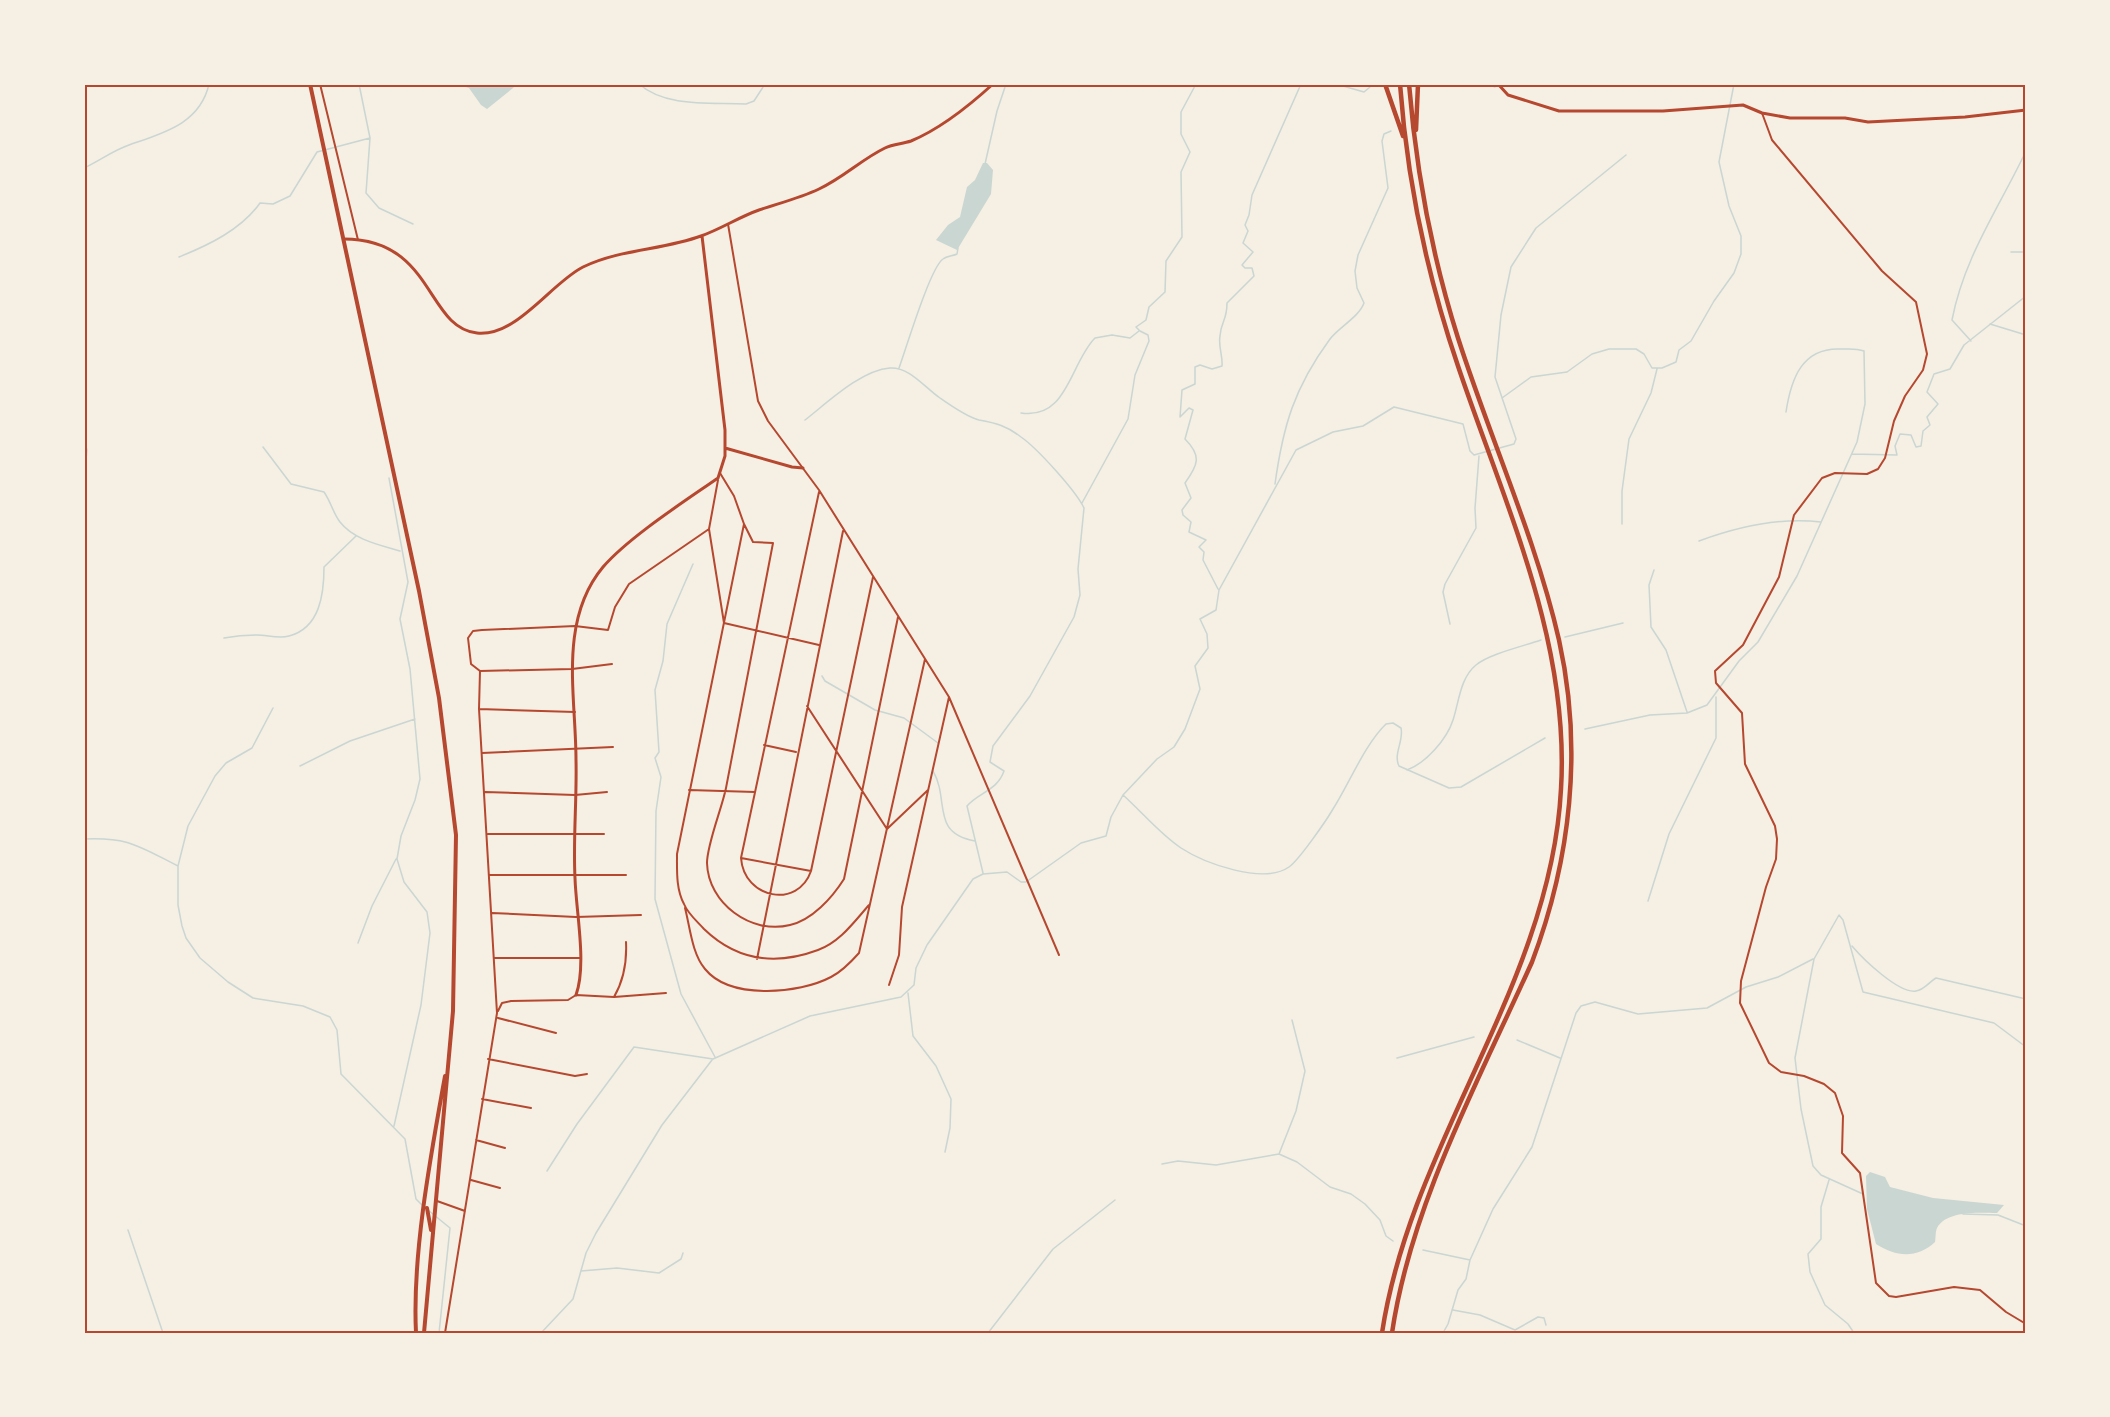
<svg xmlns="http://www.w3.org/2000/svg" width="2110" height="1417" font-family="Figtree,sans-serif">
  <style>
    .water { fill: #c9d6d2 }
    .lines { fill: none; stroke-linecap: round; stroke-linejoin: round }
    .stream { stroke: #c9d6d2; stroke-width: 1.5 }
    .minor { stroke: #b5482f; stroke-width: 2 }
    .tertiary { stroke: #b5482f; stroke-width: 3 }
    .primary { stroke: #b5482f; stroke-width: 4 }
    .motorway { stroke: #b5482f; stroke-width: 4.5 }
    .neatline { fill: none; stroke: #b5482f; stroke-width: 2 }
  </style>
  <rect width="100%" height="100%" fill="#f6efe4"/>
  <!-- water -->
  <path class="water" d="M455,84H518L487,109L481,105L469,88Z
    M983,163H987L993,170L991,194L957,250L936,240L948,225L960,217L967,187L975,180Z
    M1870,1172L1885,1177L1890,1187L1933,1198L2004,1205L1997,1213C1980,1213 1947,1210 1937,1228C1935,1233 1936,1237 1935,1242C1917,1259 1896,1257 1876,1244L1867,1209L1866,1176Z"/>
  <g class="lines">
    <!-- stream -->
    <path class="stream" d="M359,84L370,138L366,193L379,208L413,224
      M639,84C666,108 712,102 746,104L754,101L765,84
      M1336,84L1364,92L1370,87
      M1488,84L1495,87
      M985,164L997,111L1006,84
      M84,168C99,161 114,150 129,145C163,133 200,124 209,84
      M2011,252H2026
      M179,257C209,245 242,229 260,203L273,204L290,196L317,152L370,138
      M1990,324L2026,335
      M1139,330L1136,327L1146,320L1149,307L1165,292L1166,261L1182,237L1181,172L1190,152L1181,134V112L1196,84
      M1971,341L1952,320C1964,257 1999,208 2026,151
      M899,368C906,349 930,268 943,259C947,256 953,256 957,254L958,248
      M1502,398L1531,377L1567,372L1592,354L1609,349H1636L1644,354L1652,368H1662L1676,362L1679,350L1691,341L1714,301L1734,273L1741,254V236L1729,206L1719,162L1734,84
      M1021,413C1068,420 1070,363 1095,338L1112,335L1130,338L1139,331
      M805,420C827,403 861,370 890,368C910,367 924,387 940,398C950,405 967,417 979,420C996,423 1007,426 1021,437C1037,448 1076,491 1084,508L1078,569L1080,595L1074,617L1030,696L993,746L990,762L1004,771C997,791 979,792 967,806L983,873
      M84,440L87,450L84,478
      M263,447L291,484L324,492C331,502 333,513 340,522C354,540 380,545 400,551
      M1852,454L1897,455L1895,446L1900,434L1911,435L1916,447L1921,446L1923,431L1930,425L1927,417L1938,404L1927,392L1934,374L1950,369L1964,345L2026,296
      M389,478L408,582L400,619L410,669L420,779L415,800L401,836L397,859L404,882L427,912L430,933L421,1005L394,1126
      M1275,484C1283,426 1294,388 1330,339C1339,327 1359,317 1364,303L1357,288L1355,271L1358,255L1388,188L1382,141L1384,134L1391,131
      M1082,503L1128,419L1135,375L1149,341L1148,335L1140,331
      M1622,524V491L1629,439L1651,393L1657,369
      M1699,541C1737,527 1780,517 1821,522
      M693,564L667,624L663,661L655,690L659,752L655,758L661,777L656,811L655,899L681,994L715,1057
      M1654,570L1649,585L1651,627L1666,650L1687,712
      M1218,589L1203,560L1204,552L1199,547L1206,540L1189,532L1191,522L1183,515L1182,510L1191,498L1185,483C1198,465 1202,456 1185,439L1193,410L1189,408L1180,417L1182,390L1195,384V367L1200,365L1212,369L1222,366C1223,356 1218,346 1220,336C1221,321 1227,321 1227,303L1254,276L1252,268H1245L1242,265L1253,252L1243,243L1248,231L1245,225L1249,215L1252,195L1301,84
      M1450,624L1443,592L1445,584L1476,528L1475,508L1479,456
      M1565,637L1623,623
      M224,638C235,636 246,635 257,635C267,635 279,639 289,636C320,628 324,594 324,567L356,536
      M822,676L825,681L875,710L904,718L938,743
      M273,708L252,748L226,763L215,776L188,826L178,866V905L182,926L186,938L200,958L228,982L253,998L303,1006L330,1017L337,1030L341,1074L405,1139L416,1199L422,1205
      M1585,729L1650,715L1687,713L1707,705L1739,661L1758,642L1797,576L1857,442L1865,404L1864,351C1856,348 1849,349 1841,349C1802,347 1791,379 1786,412
      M300,766L350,741L415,719
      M1407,770C1426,763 1447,739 1453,720C1459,702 1460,678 1476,665C1489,654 1524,646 1541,640
      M933,771C950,800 930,833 975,841
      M1123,795C1142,812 1160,834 1181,848C1204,863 1263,885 1289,867C1299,860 1326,821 1333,809C1349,784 1365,744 1386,724L1393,723L1401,728C1404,741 1393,754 1399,766L1449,788L1461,787L1545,738
      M84,839C129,837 138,846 178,866
      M1648,901L1669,834L1716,738V697
      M358,943L372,906L396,859
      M1852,946C1863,959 1899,994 1916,991C1924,990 1929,982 1936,978L2026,999
      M908,993L913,1036L936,1066L951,1099L950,1128L945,1152
      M1517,1040L1560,1058
      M1397,1058L1474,1037
      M1279,1154L1296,1111L1305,1071L1292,1020
      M1162,1164L1178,1161L1216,1165L1279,1154L1297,1162L1330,1187L1351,1194L1365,1204L1380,1220L1386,1236L1393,1241
      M547,1171L577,1124L634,1047L713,1059L810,1016L901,997L914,985L916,968L927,945L973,879L983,874L1007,872L1021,882H1026L1081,843L1106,836L1111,817L1123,795L1157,759L1174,747L1185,729L1200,689L1195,666L1208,648L1207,634L1200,619L1216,610L1219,590L1296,450L1333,432L1363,426L1394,407L1463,424L1470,451L1474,455L1514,444L1516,439L1495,377L1501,315L1511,267L1536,228L1626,155
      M1829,1180L1821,1207V1239L1808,1254L1810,1272L1825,1305L1848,1324L1854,1333
      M1863,1194L1821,1175L1813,1166L1801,1109L1795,1058L1814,959L1839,915L1843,920L1863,992L1994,1023L2026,1047
      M428,1210L450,1228L439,1333
      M1963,1214L1998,1215L2026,1226
      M128,1230L163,1333
      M1423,1250L1470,1260
      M581,1271L617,1268L659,1273L681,1259L683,1253
      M1453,1310L1480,1315L1515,1330L1538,1317L1544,1318L1546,1325
      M541,1333L573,1299L586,1253L596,1233L662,1125L712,1060
      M988,1333L1053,1249L1115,1200
      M1443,1333L1448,1324L1458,1290L1466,1279L1470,1260L1493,1209L1532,1147L1576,1013L1581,1006L1595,1002L1638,1014L1707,1008L1746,987L1778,977L1813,959"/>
    <!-- minor -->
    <path class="minor" d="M320,84L358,240
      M1762,113L1772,140L1882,271L1916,302L1927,354L1923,370L1905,396L1894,421L1885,458L1878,469L1867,474L1835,473L1822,478L1794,515L1779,577L1743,645L1715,671L1716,683L1742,713L1745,764L1775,826L1777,839L1776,859L1766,887L1741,981L1740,1003L1769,1063L1781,1072L1804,1076L1824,1084L1835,1093L1843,1116L1842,1153L1860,1173L1876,1283L1889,1296L1896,1297L1954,1287L1980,1290L2006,1312L2026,1324
      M728,224L758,401L768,421L819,490L949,697L1059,955
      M720,473L734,496L744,524L677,854C677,871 676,889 684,904C688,914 697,921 704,929C737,961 775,966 818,950C840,942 854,922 869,905
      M718,480L709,529L724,623L819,645
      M819,492L741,858C744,899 798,909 811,871L873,577
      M744,524L753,542L773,543C757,624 742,706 726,788C722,808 707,844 707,863C708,903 751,935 790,925C812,920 832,898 844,879L898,617
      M612,664L572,669L480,671L471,664L468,638L473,631L482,630L575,626L608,630L615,607L629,584L709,529
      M807,706L887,829L928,790
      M479,709L575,712
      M764,745L796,752
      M482,753L613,747
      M689,790L755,792
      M485,792L575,795L607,792
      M488,834H604
      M741,858L811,871
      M490,875H626
      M685,908C690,927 692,954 705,969C730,1000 799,994 831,977C841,972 851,962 859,953L925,659
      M492,913L576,917L641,915
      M494,958H580
      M757,959L843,531
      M889,985L899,955L902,907L949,697
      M614,997C624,980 627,962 626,942
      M498,1011L502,1003L511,1001L568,1000L576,995L614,997L666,993
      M498,1018L556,1033
      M488,1059L575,1076L587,1074
      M482,1099L531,1108
      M476,1140L505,1148
      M471,1180L500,1188
      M437,1201L465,1211
      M445,1333L497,1013L479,709L480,671"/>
    <!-- tertiary -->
    <path class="tertiary" d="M1498,84L1508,95L1559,111H1663L1743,105L1762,113L1790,118H1845L1868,122L1965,117L2026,110
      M344,239C434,239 426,328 477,333C517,337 551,283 583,267C620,249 663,250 701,236C721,229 739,217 759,210C780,203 800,198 819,189C843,178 862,159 885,148C893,144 902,144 911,141C940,129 970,105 993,84
      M725,448L792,467L803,468
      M576,995C587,964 576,912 575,878C573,838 577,799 576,760C576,696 558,621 603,567C629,537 685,501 718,478L725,456V430L702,236"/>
    <!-- primary -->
    <path class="primary" d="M310,84L419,591L439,698L456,835L453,1011L424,1333
      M427,1208L431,1230
      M416,1333C412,1254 431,1154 445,1076"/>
    <!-- motorway -->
    <path class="motorway" d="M1385,84L1403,136
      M1416,130L1418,84
      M1382,1333C1411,1141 1551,984 1561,789C1570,640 1504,503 1458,366C1427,275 1407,180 1400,84
      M1392,1333C1411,1204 1479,1080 1532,962C1571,859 1583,748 1559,640C1536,539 1490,438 1458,338C1432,256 1416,170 1409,84"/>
  </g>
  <!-- border -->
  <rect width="2110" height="1417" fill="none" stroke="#f6efe4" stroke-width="171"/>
  <rect x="86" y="86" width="1938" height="1246" class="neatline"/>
</svg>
